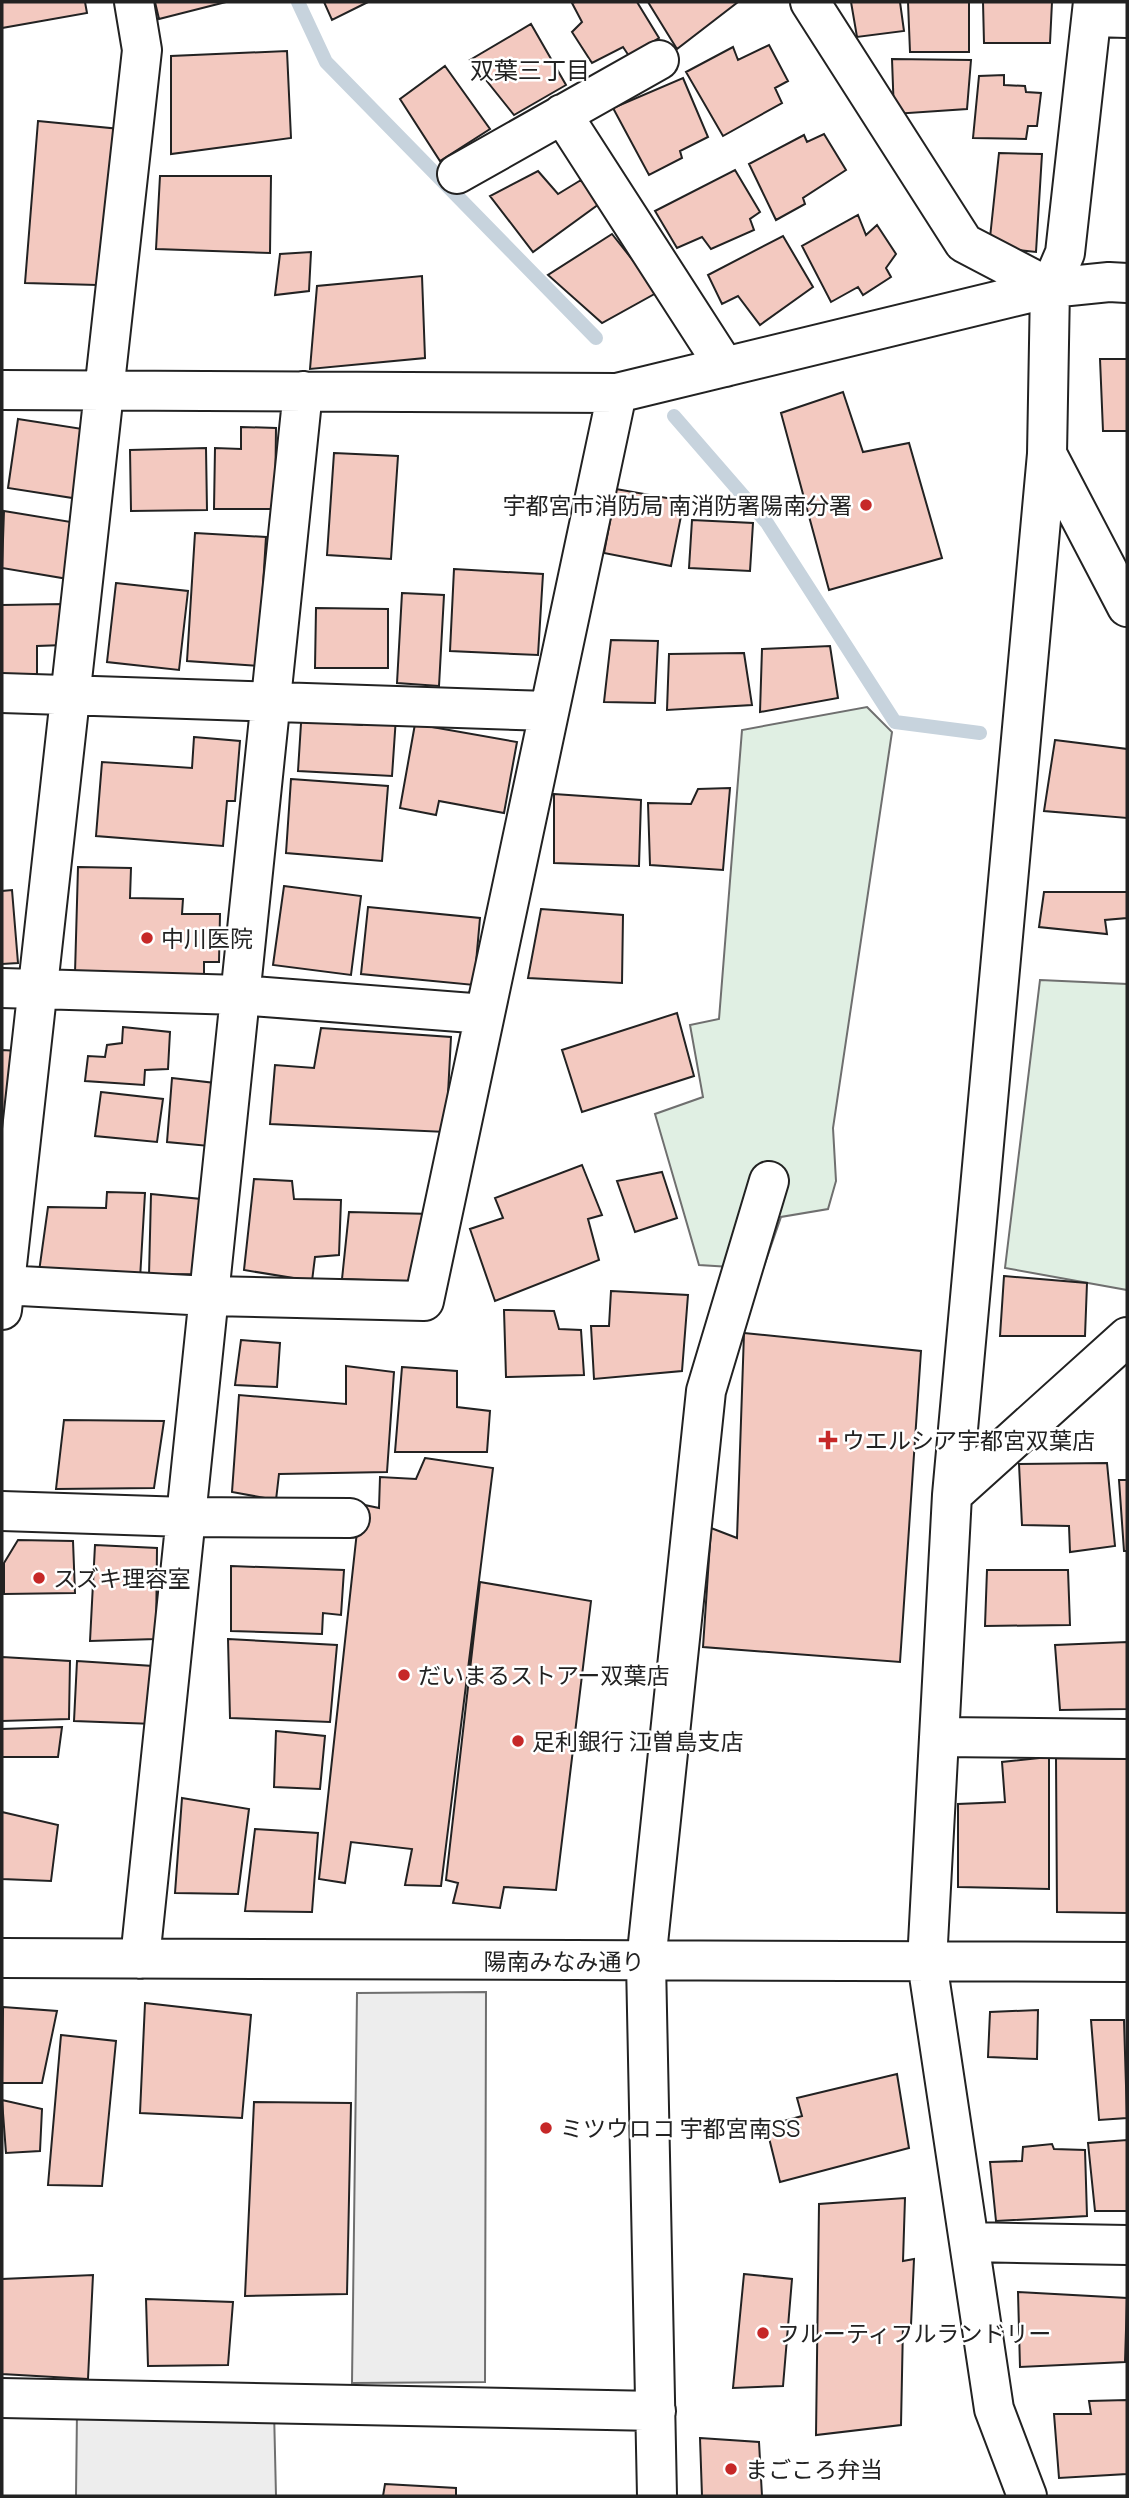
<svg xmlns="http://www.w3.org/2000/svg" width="1129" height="2498" font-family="Manrope,'Noto Sans JP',sans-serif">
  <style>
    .green { fill: #e0efe3; stroke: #6f6f6f; stroke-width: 2 }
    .parking { fill: #ededed; stroke: #6f6f6f; stroke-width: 2 }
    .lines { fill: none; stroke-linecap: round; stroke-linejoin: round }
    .stream { stroke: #c7d3dd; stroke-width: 14 }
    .building { fill: #f3c9c0; stroke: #222; stroke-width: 2 }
    .minor-casing { stroke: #222; stroke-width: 42 }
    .minor { stroke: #fff; stroke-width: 38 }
    .poi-dot { fill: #c62828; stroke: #fff; stroke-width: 2.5 }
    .labels { text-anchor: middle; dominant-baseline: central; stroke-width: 5; stroke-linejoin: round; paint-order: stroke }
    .poi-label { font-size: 23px; fill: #222; stroke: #fff; text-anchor: start }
    .street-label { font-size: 23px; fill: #222; stroke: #fff }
    .neighbourhood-label { font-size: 24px; fill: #222; stroke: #fff }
  </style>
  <rect width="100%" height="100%" fill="#fff"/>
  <!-- green -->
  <path class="green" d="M867,707L892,732L833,1128L836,1181L828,1209L781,1217L763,1269L699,1265L655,1114L703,1097L690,1025L719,1019L742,730Z
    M1040,980L1127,984V1290L1005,1268Z"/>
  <!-- parking -->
  <path class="parking" d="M486,1992L485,2382L352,2383L357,1993Z
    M274,2410L276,2496H76L77,2411Z"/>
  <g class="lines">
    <!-- stream -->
    <path class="stream" d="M298,2L326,62L596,338
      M674,416L767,523L895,722L980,733"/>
  </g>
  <!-- building -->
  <path class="building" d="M2,2H85L87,13L2,28Z
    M155,2H226L159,19Z
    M324,2H368L332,20Z
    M575,2H637L659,38L629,56L623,47L592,63L572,32L582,22L572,3Z
    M648,2H738L677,49Z
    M851,2H900L904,31L857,37Z
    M908,2H969V52H910Z
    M983,2H1052L1050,43H984Z
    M531,24L566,85L514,115L470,60Z
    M769,45L788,81L775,88L782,103L723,136L686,72L733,47L738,60Z
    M287,51L291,138L171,154V56Z
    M892,59L971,60L967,109L894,114Z
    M445,66L490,129L440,161L400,99Z
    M1004,75V85L1025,86L1026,92L1041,93L1037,126H1028L1026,139L973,138L979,76Z
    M683,78L708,137L680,151L682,158L649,175L613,108Z
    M38,121L120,129L97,285L25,283Z
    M824,134L846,170L803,198L805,204L776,220L749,164L804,135L807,142Z
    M999,153L1042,154L1036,252L989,247Z
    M735,170L760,212L750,219L754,230L711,249L702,237L677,248L655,211Z
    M538,171L558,194L581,180L599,204L533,252L490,196Z
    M160,176H271L270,253L156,249Z
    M858,215L866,235L877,225L896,254L886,268L891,277L863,295L858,287L831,302L802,246Z
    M612,234L658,292L602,323L548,275Z
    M783,236L813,287L760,325L738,296L722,304L708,275Z
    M311,252L309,291L275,295L280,254Z
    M422,276L425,358L310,369L317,286Z
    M1100,359H1127V431H1103Z
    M843,392L863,452L909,443L942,558L829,590L781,413Z
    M18,419L89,430L79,499L8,488Z
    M241,427L276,428L275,509H214L215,448L241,449Z
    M206,448L207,510L131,511L130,450Z
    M334,453L398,456L391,559L327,555Z
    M616,489L684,501L671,566L604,553Z
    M4,511L77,523L68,579L2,568Z
    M692,520L753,523L750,571L689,568Z
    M195,533L266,537L258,666L187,661Z
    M454,569L543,574L538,655L450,651Z
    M116,583L188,591L179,670L107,662Z
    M402,593L444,595L439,686L397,683Z
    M64,604V645L37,646V674H2V605Z
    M316,608L388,609V668H315Z
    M611,640L658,641L655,703L604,702Z
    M830,646L838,698L760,712L762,649Z
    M744,653L752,705L667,710L669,654Z
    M302,708L338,723L362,725L363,715L396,717L392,776L298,771Z
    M415,724L517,742L504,813L439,801L436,815L400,808Z
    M194,737L240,741L235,801H227L223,846L96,836L102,762L192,768Z
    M1055,740L1127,749V818L1044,811Z
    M291,779L388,786L382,861L286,853Z
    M730,788L723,870L650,865L648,803L691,804L698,789Z
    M554,794L641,800L639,866L554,863Z
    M78,867L131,868L130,898L183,899L182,914H220L219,962H204V976L75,973Z
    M284,886L361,896L351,975L273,965Z
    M1127,888V918L1105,920L1107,934L1039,927L1044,892H1127Z
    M12,890L18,963L2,964V891Z
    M368,907L480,918L474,985L361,974Z
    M541,909L623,915L622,983L528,978Z
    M677,1013L694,1076L582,1112L562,1050Z
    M123,1027L170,1032L168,1069L145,1070L144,1085L85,1081L88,1056L105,1057L107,1045L122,1043Z
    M321,1028L451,1037L446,1132L270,1124L275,1065L314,1068Z
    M2,1050L19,1051L14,1114H2Z
    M172,1078L215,1083L209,1146L167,1142Z
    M101,1092L163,1099L157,1142L95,1136Z
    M582,1165L602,1215L588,1219L599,1260L495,1301L470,1229L503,1218L495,1198Z
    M662,1172L677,1218L635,1232L617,1181Z
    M254,1179L292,1181L294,1199L341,1200L339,1255L315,1257L312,1281L244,1270Z
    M107,1192L145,1193L140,1279H38L48,1207L106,1208Z
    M151,1194L201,1199L193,1274L149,1275Z
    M349,1212L432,1214L417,1282L342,1279Z
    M1004,1276L1087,1283L1085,1336H1000Z
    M611,1291L688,1295L682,1371L594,1379L591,1326H609Z
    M504,1310L554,1311L559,1329L581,1330L584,1375L506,1377Z
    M744,1333L921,1351L900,1662L703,1647L711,1528L737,1538Z
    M241,1340L280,1343L277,1387L235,1385Z
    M346,1366L394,1372L387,1472L279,1474L276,1500L232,1492L239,1395L346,1404Z
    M402,1367L457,1371V1407L490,1411L487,1452H395Z
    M64,1420L164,1421L154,1488L56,1489Z
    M425,1458L493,1468L441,1886L405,1885L412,1849L351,1842L345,1883L319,1879L360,1504L379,1508L380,1477L416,1479Z
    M1107,1463L1115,1546L1070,1552L1069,1526L1022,1525L1019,1464Z
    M1119,1480H1127V1551H1124Z
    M18,1540L73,1541L75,1593L4,1594V1563Z
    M95,1545L157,1548L156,1639L90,1641Z
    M231,1566L344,1570L341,1615L323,1613L322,1634L231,1631Z
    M987,1570H1068L1070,1625L985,1626Z
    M480,1582L591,1601L556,1890L504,1887L500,1908L453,1903L458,1883L446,1880Z
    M228,1639L337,1645L330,1722L230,1718Z
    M1127,1642V1709L1060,1710L1055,1645Z
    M2,1657L70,1661L69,1719L2,1721Z
    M77,1661L153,1666L154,1724L74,1721Z
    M62,1727L58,1757H2V1729Z
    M276,1731L325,1736L320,1789L274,1787Z
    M1049,1757V1889L958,1887V1804L1005,1802L1002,1762Z
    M1056,1758L1127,1759V1913L1057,1912Z
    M182,1798L249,1809L238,1894L175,1893Z
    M2,1812L58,1825L51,1881L2,1879Z
    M255,1829L318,1833L312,1912L245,1911Z
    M145,2003L251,2015L242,2118L140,2113Z
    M3,2007L57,2011L42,2083H2Z
    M1038,2010L1037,2059L988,2057L990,2012Z
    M1091,2020H1124L1127,2118L1099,2120Z
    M61,2035L116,2041L102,2186L48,2185Z
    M897,2074L909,2148L780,2182L766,2126L802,2116L797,2098Z
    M2,2100L42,2109L40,2151L6,2153Z
    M254,2102L351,2103L347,2294L245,2296Z
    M1127,2140V2211H1095L1088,2143Z
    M1052,2144L1054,2149L1085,2150L1087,2216L996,2221L990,2162L1022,2161L1023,2147Z
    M905,2198L903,2261L914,2259L911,2325H903L901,2425L816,2435L819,2204Z
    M744,2274L792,2279L783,2386L733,2388Z
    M93,2275L88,2379L2,2374V2279Z
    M1018,2292L1127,2298L1125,2362L1020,2367Z
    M146,2299L233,2302L228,2365L148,2366Z
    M1127,2400V2474L1059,2478L1054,2414H1091L1089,2401Z
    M700,2438L759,2442L762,2496H702Z
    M385,2484L456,2488V2496H383Z"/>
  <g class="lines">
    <defs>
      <path id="minor" d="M810,2L964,243L1050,288
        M1092,17L1127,18
        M562,114L725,367
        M457,174L659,60
        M2,390L617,393L1050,288L1109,282L1127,283
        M1047,454L1127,607
        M2,693L549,711
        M2,988L240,995L485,1014
        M2,1285L209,1296L424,1301L617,393
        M2,1310L142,50L134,2
        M952,1495L1127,1337
        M2,1511L186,1517L350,1518
        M939,1737L1127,1739
        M2,1958L1127,1962
        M140,1959L303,391
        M969,2242L1127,2245
        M2,2398L656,2411
        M657,2496L646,1962L706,1391L769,1181
        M1027,2496L994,2409L927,1962L952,1495L1047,454L1050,288L1065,253L1093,2"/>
    </defs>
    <!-- minor casing -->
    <use href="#minor" class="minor-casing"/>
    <!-- minor -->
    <use href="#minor" class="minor"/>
  </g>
  <!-- markers -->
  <g class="poi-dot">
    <circle cx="866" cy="505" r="7"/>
    <circle cx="147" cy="938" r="7"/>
    <path d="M824.5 1429.5h7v7h7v7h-7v7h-7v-7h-7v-7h7z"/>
    <circle cx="39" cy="1578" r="7"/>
    <circle cx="404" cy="1675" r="7"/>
    <circle cx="518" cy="1741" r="7"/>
    <circle cx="546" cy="2128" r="7"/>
    <circle cx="763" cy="2333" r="7"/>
    <circle cx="731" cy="2469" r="7"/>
  </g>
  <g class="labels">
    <!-- poi labels -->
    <g class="poi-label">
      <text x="852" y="505" text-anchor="end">宇都宮市消防局 南消防署陽南分署</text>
      <text x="161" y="938">中川医院</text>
      <text x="842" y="1440">ウエルシア宇都宮双葉店</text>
      <text x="53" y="1578">スズキ理容室</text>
      <text x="418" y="1675">だいまるストアー双葉店</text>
      <text x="532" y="1741">足利銀行 江曽島支店</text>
      <text x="560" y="2128">ミツウロコ 宇都宮南SS</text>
      <text x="777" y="2333">フルーティフルランドリー</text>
      <text x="745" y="2469">まごころ弁当</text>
    </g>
    <!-- street labels -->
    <g class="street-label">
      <text x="564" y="1961">陽南みなみ通り</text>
    </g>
    <!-- neighbourhood labels -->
    <g class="neighbourhood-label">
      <text x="530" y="69">双葉三丁目</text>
    </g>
  </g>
  <!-- border -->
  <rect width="1129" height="2498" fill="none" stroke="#222222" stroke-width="7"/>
</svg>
